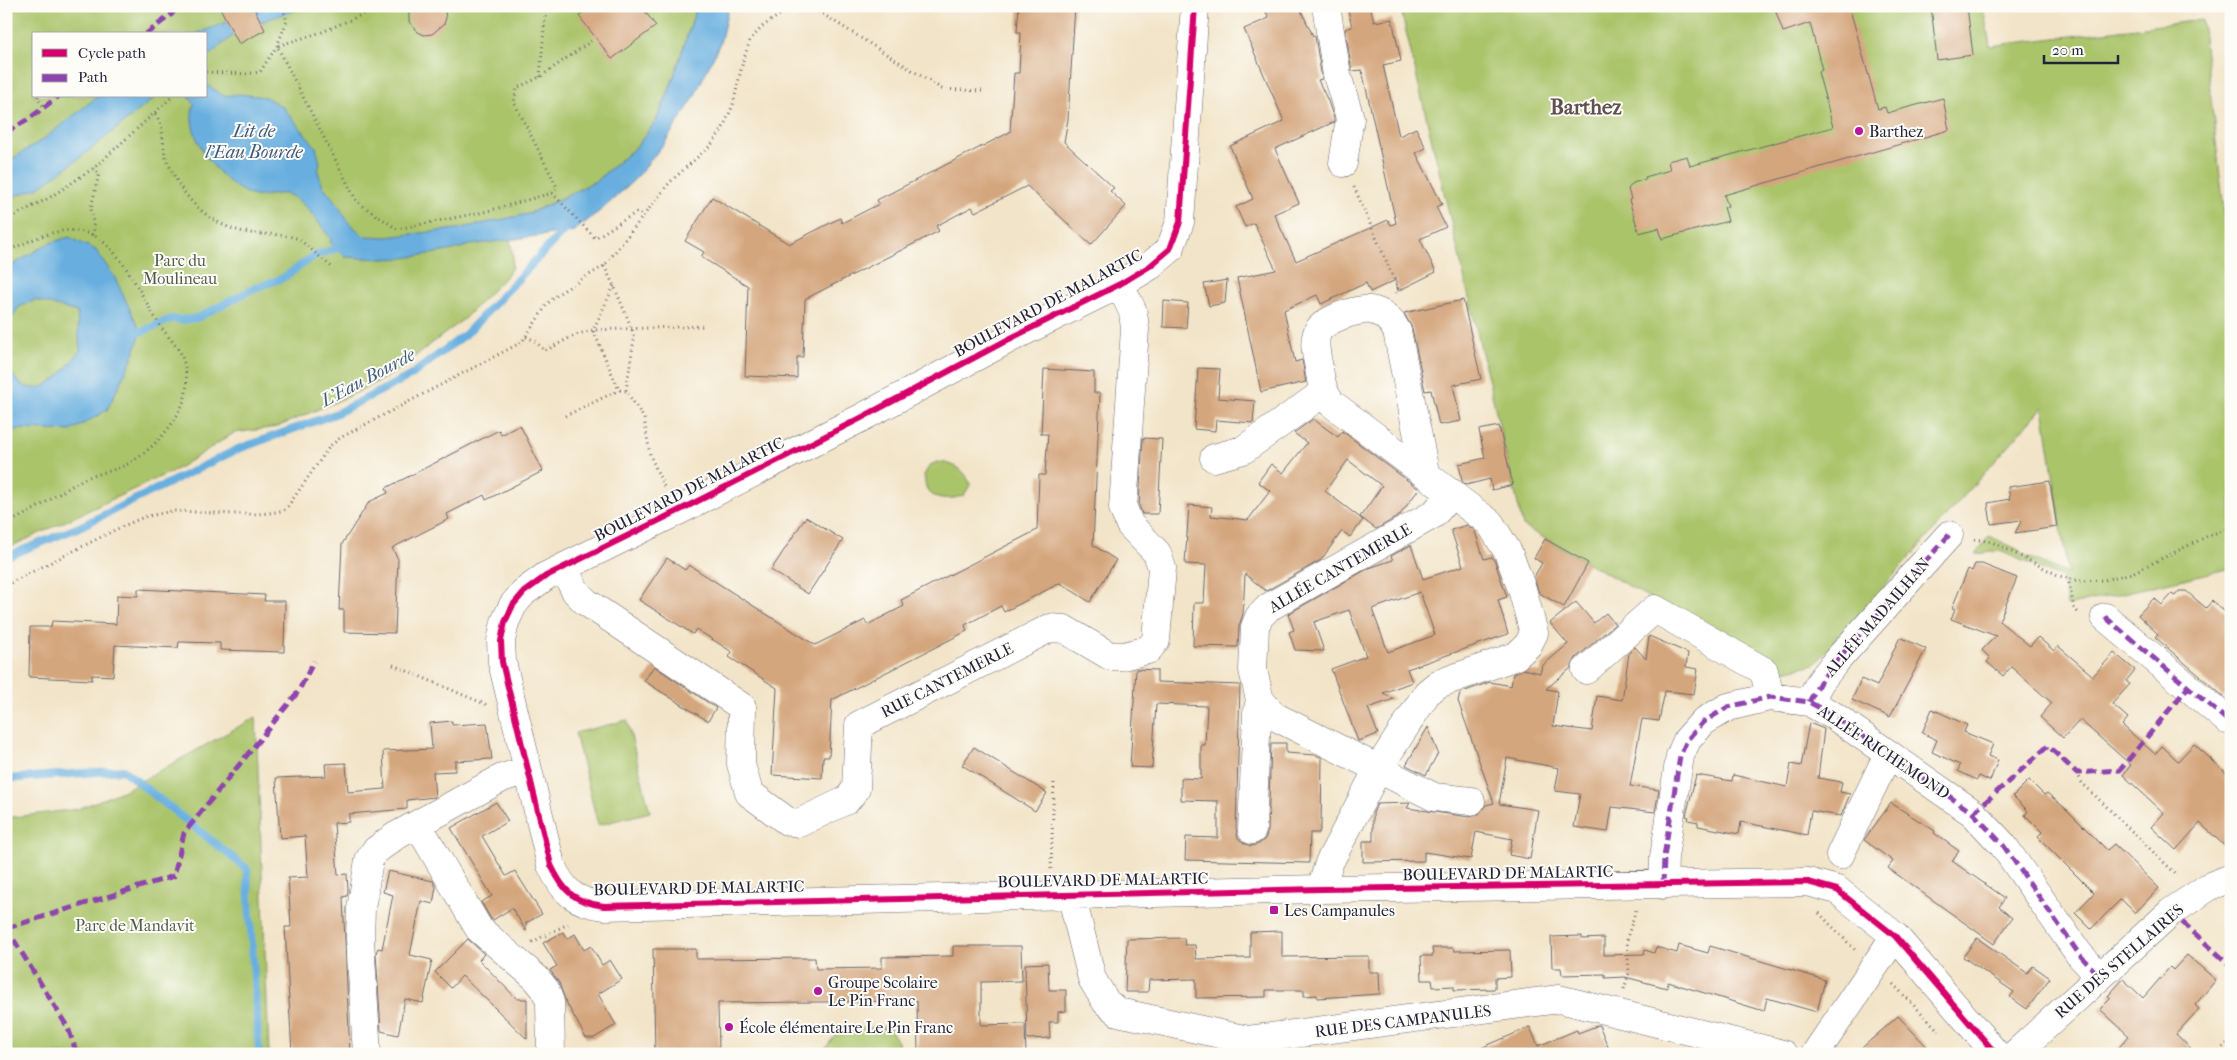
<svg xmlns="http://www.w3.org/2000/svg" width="2237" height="1060" font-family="'IM FELL French Canon',serif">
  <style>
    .green { fill: #aac46a; stroke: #667352; fill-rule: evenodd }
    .water { fill: #68afdf; stroke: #45688d }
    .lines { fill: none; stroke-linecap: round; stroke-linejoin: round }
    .stream { stroke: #68afdf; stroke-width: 8 }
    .building { fill: #d4a67d; fill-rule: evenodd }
    .minor-casing { stroke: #6b666c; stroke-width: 29 }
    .path { stroke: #6b666c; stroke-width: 3; stroke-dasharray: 1 4; stroke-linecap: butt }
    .minor { stroke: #fff; stroke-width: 28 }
    .quiet { stroke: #8e44ad; stroke-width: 5; stroke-dasharray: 10 5; stroke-linecap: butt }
    .cycleway-casing { stroke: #fdfcf7; stroke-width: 9 }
    .cycleway { stroke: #d6006c; stroke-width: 6 }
    .poi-dot { fill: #b5179e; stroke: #fdfcf7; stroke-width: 2 }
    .labels { text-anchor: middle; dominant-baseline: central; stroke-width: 4; stroke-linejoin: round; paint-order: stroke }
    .poi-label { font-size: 16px; fill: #22223b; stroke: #fdfcf7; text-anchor: start }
    .park-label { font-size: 16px; fill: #525b4b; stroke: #fdfcf7 }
    .street-label { font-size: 16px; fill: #22223b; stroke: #fdfcf7 }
    .water-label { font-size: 18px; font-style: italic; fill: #3e5a7d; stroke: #fdfcf7 }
    .district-label { font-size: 21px; font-weight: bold; fill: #605052; stroke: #fdfcf7 }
  </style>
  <rect width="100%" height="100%" fill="#fdfcf7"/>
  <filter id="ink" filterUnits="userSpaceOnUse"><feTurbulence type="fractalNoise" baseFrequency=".02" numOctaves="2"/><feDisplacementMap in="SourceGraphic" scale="10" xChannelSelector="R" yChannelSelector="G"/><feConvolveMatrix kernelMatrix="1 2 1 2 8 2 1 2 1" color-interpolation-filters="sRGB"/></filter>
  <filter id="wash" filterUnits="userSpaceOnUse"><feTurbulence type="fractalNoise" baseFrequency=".0096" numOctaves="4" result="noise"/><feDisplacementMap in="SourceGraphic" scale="20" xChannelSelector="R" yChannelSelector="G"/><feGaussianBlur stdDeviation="1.12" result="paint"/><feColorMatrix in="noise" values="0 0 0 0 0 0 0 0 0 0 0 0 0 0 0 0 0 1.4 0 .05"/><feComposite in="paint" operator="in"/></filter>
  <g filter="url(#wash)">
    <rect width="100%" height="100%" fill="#f2e4c8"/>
    <!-- green -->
    <path class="green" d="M6,6H697L669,91L656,121L637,146L596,181L528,214L506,220L513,256L512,267L508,274L465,318L392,374L363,390L277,427L234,433L177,469L6,549ZM34,34H206V96H34Z
      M1400,6H1983L1990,46L2202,20L2231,271V568L2067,606L2062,578L2000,551L1976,554L1989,536L2019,550L2022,554L2068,574L2043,407L1815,664L1780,672L1523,526Z
      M937,462C953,463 966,469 970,485L964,495C953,500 931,501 926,487C925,484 925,479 924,475L930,465Z
      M256,717L269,1054H6V818L78,809L125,790Z
      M627,720L650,812L598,825L575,733Z
      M889,1027L898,1042V1046L887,1054H821L837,1033L846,1028Z"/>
    <!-- water -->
    <path class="water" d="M251,6H309L269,19L234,35L206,58V34H195L227,22Z
      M697,6H729L720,43L693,99L666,141L637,177L605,207L574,231L471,245L449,251L404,258L382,259L345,257L330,242L331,239C319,224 309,206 292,196C280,189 263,200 251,195C222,185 182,135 194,104L189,96H206V84L224,96L239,94L265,97L283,107L316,147L320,163L318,172L323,186L338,205L349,223L364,236L386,237L457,229L528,214L559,200L596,181L637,146L656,121L669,91Z
      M98,96H157L77,160L38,188L6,199V163L45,138Z
      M69,237L96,250L115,278L141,332L132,359L107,410L71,431L19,429L6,435V366C11,371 16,381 21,384C45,400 68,366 80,351L77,312L35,300L19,307L6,326V269L47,244Z"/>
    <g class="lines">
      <!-- stream -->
      <path class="stream" d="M141,332L171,319L181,320L197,318L255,288L283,278L314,256L346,245
        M6,557L77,528L238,449L335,414L410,376L466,334L567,227
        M6,779L123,770L247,869L259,1054"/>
    </g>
    <g id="blocks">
      <!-- building -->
      <path class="building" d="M219,6H253L265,30L239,44Z
        M409,6H444L446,18L444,24L432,34L424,35L418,32L409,22Z
        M591,6H641L656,26L612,59L579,16Z
        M1019,6H1075L1068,119L1064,142L1114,188L1110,191L1126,206L1091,245L1027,186L975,212L972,207L936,226L939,231L805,299L803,357H797V378L745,376L748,286L701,257L704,252L685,241L712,197L789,244L840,218L842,223L879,204L877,200L1010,132L1014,73H1019L1021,32H1017Z
        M1263,6H1299L1313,36H1315L1322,79L1318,80L1328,101L1334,119V122L1275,149L1299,203L1274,214L1296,261L1388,220L1391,225L1396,223L1362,70L1352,71L1345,29L1352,27L1347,6H1370L1374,22L1392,19L1401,61L1383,65L1399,136L1416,128L1426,148L1416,153L1442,204L1436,207L1446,227L1420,239L1436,272L1398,291L1396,280L1370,292L1366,283L1321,304L1317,295L1284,310L1295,362L1302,360L1306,382L1261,392L1237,278L1276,270L1254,223L1245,227L1236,207L1253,199L1230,146L1284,121L1244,29L1269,18Z
        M1774,6H1849L1878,109L1885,107L1887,113L1943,98L1949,130L1724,195L1728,206L1724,207L1728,221L1662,239L1659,228L1639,233L1629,200L1631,199L1628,189L1633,183L1646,179L1645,177L1670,170L1668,161L1687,156L1690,166L1833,127L1818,72L1822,70L1810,23L1783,32Z
        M1931,6H1967L1973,55L1937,60Z
        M1227,280L1225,303L1209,306L1204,284Z
        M1463,300L1481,379L1453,385L1461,421L1439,425L1431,390L1425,391L1412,328L1404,313Z
        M1164,301L1188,303L1186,328L1163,327Z
        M1198,368L1220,369L1218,398L1255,401L1253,423L1216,420L1215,431L1194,429Z
        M1044,369L1094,372V393H1100L1093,545L1116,560L1090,602L1060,583L1004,612L1001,606L965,625L967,631L832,700L829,757H823L822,778L772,775L777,688L729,657L732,652L696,629L693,634L639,600L667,558L685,570L689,565L815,645L865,620L867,625L904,606L901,600L1037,530L1039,475H1045L1048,434H1041Z
        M1313,419L1338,437L1342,431L1419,489L1399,516L1376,529L1360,517L1382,486L1348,460L1325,491L1363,520L1350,537L1342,531L1321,560L1266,591L1245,574L1243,614L1239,626L1238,647L1193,646L1194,603H1204L1206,565L1185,564L1189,505L1212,507L1211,516L1248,520L1270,491L1258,482L1271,464L1283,473L1307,443L1294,433Z
        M520,425L543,471L486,500L484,495L447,514L449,519L392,548L398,559L395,633L344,632V610H339L342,544L369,502L388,493L386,488L499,430L501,435Z
        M1499,426L1513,485L1492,490L1490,479L1466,485L1462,481L1459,464L1485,458L1479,430Z
        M1143,438L1162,439L1158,514H1142L1139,505Z
        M2050,481L2057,527L2015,533L2022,520L1991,524L1988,503L2010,499L2008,487Z
        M806,517L843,540L808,594L771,570Z
        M1467,525L1475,531L1484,559L1492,557L1495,562L1507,597L1498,600L1508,634L1407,669L1412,682L1383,693L1394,699L1368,708L1378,734L1358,741L1331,669L1366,656L1349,610L1314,622L1324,651L1295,650L1289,632L1294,630L1288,614L1369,568L1393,560L1391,556L1411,545L1423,579L1463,566L1451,530ZM1420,592L1435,635L1388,652L1372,609Z
        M1545,539L1588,563L1564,607L1539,593L1534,577L1542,563L1534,558Z
        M1975,564H1982L2017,578L1999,621L2030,646L2038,637L2054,651L2058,646L2093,676L2114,653L2135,670L2126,681L2130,684L2112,704L2128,718L2122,725L2155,754L2162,746L2178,761L2194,744L2231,777V852L2200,823L2176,850L2151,827L2164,813L2123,775L2131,765L2080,720L2063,738L2040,717L2052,703L2011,667L2003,676L1987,662L1990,658L1982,650L1996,636L1951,619L1955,609L1952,608L1968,569L1972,571Z
        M138,589L265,595L264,601H285L284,652L220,650V643L179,642L178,648L115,645L113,676L92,675V680L29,677L30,627H51L52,621L116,624L117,595L138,596Z
        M2179,591H2186L2206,608L2212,601L2231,617V703L2155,637L2158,634L2138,615L2154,598L2162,605L2172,594L2175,596Z
        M1576,602L1594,623L1606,613L1615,624L1576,658L1571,668L1546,689L1558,691L1553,726L1592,731L1597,696L1622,700L1629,653L1635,647L1646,659L1649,636L1688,653L1686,667L1698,669L1694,694L1665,691L1659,721L1642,719L1630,786L1659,790L1655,812L1612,807L1608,832L1574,827L1580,794L1555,791L1559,768L1507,758L1499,804L1538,810L1530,859L1509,855L1512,839L1476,832L1471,859L1424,852V861L1363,862V841H1373V813L1377,804L1410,803L1407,808L1469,817L1478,815L1486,805L1494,803L1458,701L1460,693L1490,682L1511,686L1513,674L1523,669L1540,673L1542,666L1568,644L1550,623Z
        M1900,637L1926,649L1890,717L1852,700L1861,679L1877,686Z
        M654,666L716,708L708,721L644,681Z
        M1136,669L1157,670V682L1240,685L1236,829L1238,838L1244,843L1251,846L1259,844L1265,839L1268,831L1271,743H1286V753L1316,755L1322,758L1321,826L1319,833H1310L1309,863L1185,860L1186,837L1218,838V801L1181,800V778L1201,779V745H1205L1207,706L1156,704L1152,768L1130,767Z
        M1932,709L1967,725L1964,732L1993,744L1988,756L1998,760L1990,781L1979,776L1977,780L1958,771L1960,765L1932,752L1937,740L1922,733Z
        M452,721V725L487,723L492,759L455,761V771L433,772L435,797L407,800V809L349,814V822L334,823L338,875L347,874L348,891L347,896L343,897L350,1054H292L285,927H291L288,878L308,877L305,836L280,838L276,778L326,776L325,764L346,763L348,792L385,789L383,751L432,749L430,723Z
        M1809,723L1824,729L1818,778L1842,782L1840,792L1850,794L1841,816L1811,811L1807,835L1741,822L1739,834L1698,826V822L1688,820L1689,817L1686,816L1696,775L1732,781L1733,775L1787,787L1791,764L1801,766Z
        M1428,727L1438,753L1426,775L1406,765Z
        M974,747L1047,793L1035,811L962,765Z
        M2029,780L2044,795L2047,793L2066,809L2107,850L2114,844L2159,888L2135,913L2121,899L2091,929L2075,913L2094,893L2038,837L2042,832L2025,815L2028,811L2013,796Z
        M496,802L508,821L482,836L506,876L515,871L542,914L526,923V931L512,908L493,920L491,919L481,902L492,896L451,828Z
        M1891,803L1935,831L1934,833L1959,851L1952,861L2005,898L1999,907L2012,918L1994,944L1888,868L1893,861L1864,840Z
        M388,871L433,881L436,887L433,904L421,901L410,955L432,960L423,1003L405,999L398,1035L381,1031L376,953L378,948L382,949L393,895L383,892Z
        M1282,931V957L1369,956V972H1379L1380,994L1317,998V995L1304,996V990H1266V997L1196,998V979L1149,980L1148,992H1125L1127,939L1184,938L1185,945H1195L1196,959L1250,958V932Z
        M563,932L567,939L575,934L584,950L591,946L602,965L610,960L622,979L598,994L616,1025L594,1038H586L566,1002L559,983L550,970L557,966L543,943Z
        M1582,936V939L1604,938V955L1644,954L1645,950L1654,953L1656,947L1677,953L1679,945L1708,953L1710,946L1825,980L1817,1012L1767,998L1764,1011L1668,982L1667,988L1625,977L1605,978V974L1562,975L1561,968H1552L1551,937Z
        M1977,938L2027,973L2033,966L2050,978L2027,1009L2010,997L2014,992L1963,957Z
        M468,939L484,954L479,960L517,999H527V1039L462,976L451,988L435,972Z
        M953,946H1021L1022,981L981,982V1025L1025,1024L1026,1054H918L917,1001L718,1003L719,1054H655L653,949H696V959L815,958L816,969L882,968V957L953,956Z
        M1432,948H1453L1454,951L1510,950L1511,977L1495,978V989L1454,990V986L1433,987L1432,980H1422L1421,956H1433Z
        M2187,955L2216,980L2195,1005L2199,1009L2176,1034L2197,1054H2113L2129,1036L2100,1009L2111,998L2108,996L2123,979L2143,998L2170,967L2173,970Z
        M1048,963L1049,990H1066V1011L1058,1012V1022H1049L1050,1038L1027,1039L1025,964Z
        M1898,1016L1934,1054H1855Z
        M1599,1025L1611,1054H1467L1530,1027L1538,1046L1577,1030L1578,1033Z"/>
    </g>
  </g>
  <g filter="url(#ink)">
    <use href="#blocks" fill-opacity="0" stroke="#6b666c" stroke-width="1"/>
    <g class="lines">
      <defs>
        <path id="minor" d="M1195,6L1180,222L1170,249L1150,266L1120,284L1011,338L861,418L680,510L546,576L524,592L513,605L505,622L501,641L502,662L551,865C564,893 575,902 604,906L1321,889L1808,882L1837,890L1895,936L1996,1054
          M1326,6L1337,75L1350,118L1343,163
          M1214,458L1243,450L1323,393
          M1452,493L1434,514L1269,607L1259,617L1255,627L1253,670L1260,700L1274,716L1434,797L1471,801
          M563,568L576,592L586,602L742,707L741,764L749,793L787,821L799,823L847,800L856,789L859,725L1050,628L1064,629L1110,656H1123L1148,650L1156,640L1162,568L1157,553L1130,525L1123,508L1135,329L1133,312L1120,284
          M2105,617L2227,720H2231
          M1586,670L1655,609L1764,671L1770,697
          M1809,702L1820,682L1837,660L1949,535
          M418,825L479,929L536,978L545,989L550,1002L551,1054
          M1252,830L1257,713L1260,700
          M1840,855L1888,754
          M1663,885L1664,857L1680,756L1687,740L1703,722L1728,707L1770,697L1809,702L1834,716L1973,813L2003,845L2079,954L2099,976
          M1321,889L1329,863L1378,769L1427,693L1438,684L1516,656L1528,645L1534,633L1522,589L1508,552L1490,523L1331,403C1323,392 1321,382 1319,368C1317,357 1313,344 1317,333C1321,320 1358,308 1371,310C1383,312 1391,320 1397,331L1425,472
          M1077,895L1075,910L1092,979L1106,1002L1118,1012L1248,1040L1559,999L1783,1054
          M367,1054L360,939L361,909L369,860L375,851L394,837L502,778L527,770
          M1815,1054L1895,936
          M2015,1054L2171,912L2210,886L2231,878"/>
      </defs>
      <!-- minor casing -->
      <use href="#minor" class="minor-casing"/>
      <!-- path -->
      <path class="path" d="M382,6L322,32L277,46L357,202L397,229L484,212L552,193L557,187L514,102L517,88L540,77L591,41
        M810,6L942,89L983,91
        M206,72L245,74L260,72L277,46L287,21L282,6
        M540,77L546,6
        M38,96V99L44,107
        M155,114C164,125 162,136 164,150C165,157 169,165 172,171C186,203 215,228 250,233C266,235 283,233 299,239L334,269
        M1354,187L1398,288L1396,293
        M552,193L595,238L637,212L643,215
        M6,220L49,198L94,168L173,96
        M92,235L94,231L91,208L99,174L94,168
        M6,253L12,249C36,238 60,225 87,233C119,242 142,298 159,324C165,334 176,344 181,354C187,368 189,388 183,403C175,426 145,458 121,467C109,472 94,474 82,480C57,494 33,513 6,523
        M604,266L614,286L632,329L634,339L626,391L644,418L650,455L665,489
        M614,286L593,330L619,390L626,391
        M526,337L534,340L545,351L575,335L593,330L705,326
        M565,416L619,390
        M1974,539L1992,542L2060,576L2079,581L2104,580L2132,573L2210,535L2231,528
        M2068,578L2074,608L2080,615
        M6,585L119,528L144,517L172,511C198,511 265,519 286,509L330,446L340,438L522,342L548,303L561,292L604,266L670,182L711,145L722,130L733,105L743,61L750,40L763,26L793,6
        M393,665L487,705
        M2077,773L2082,783L2178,876
        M1051,869L1054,780
        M1819,913L1855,950
        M532,942L568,924
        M1893,984L1939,1031
        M1624,989L1629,973L1627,938L1636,910
        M2215,1054L2231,1040"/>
      <!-- minor -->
      <use href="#minor" class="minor"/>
      <!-- quiet -->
      <path class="quiet" d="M146,34L172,14L176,6
        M6,132L26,121L59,96
        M2105,617L2227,720H2231
        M1809,702L1820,682L1837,660L1949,535
        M1973,813L2048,746L2077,773L2120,770L2188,687
        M1663,885L1664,857L1680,756L1687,740L1703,722L1728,707L1770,697L1809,702L1834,716L1973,813L2003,845L2079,954L2099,976
        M2171,912L2231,966
        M6,927L68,1028L77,1054
        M7,928L174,876L184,833L298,692L314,661"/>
      <defs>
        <path id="cycleway" d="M1195,6L1180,222L1170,249L1150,266L1120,284L1011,338L861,418L680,510L546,576L524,592L513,605L505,622L501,641L502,662L551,865C564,893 575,902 604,906L1321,889L1808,882L1837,890L1895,936L1996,1054"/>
      </defs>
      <!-- cycleway casing -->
      <use href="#cycleway" class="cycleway-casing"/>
      <!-- cycleway -->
      <use href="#cycleway" class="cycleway"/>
    </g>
  </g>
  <!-- markers -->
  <g class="poi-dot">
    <circle cx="1859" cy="131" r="5"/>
    <rect x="1269" y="905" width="10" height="10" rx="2.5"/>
    <circle cx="818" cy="991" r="5"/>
    <circle cx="729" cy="1027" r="5"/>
  </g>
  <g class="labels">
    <!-- poi labels -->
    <g class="poi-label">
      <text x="1869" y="131">Barthez</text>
      <text x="1284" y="910">Les Campanules</text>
      <text x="828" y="982">Groupe Scolaire<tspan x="828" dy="18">Le Pin Franc</tspan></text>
      <text x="739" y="1027">École élémentaire Le Pin Franc</text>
    </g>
    <!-- park labels -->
    <g class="park-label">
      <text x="180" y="260">Parc du<tspan x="180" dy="18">Moulineau</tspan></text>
      <text x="135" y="925">Parc de Mandavit</text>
    </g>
    <!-- street labels -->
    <g class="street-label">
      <text transform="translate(1048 303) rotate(-28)">BOULEVARD DE MALARTIC</text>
      <text transform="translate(689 489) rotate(-27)">BOULEVARD DE MALARTIC</text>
      <text transform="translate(1340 568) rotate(-30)">ALLÉE CANTEMERLE</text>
      <text transform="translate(1877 617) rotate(-49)">ALLÉE MADAILHAN</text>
      <text transform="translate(947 680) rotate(-27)">RUE CANTEMERLE</text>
      <text transform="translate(1884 752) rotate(34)">ALLÉE RICHEMOND</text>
      <text transform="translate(1508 873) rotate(-1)">BOULEVARD DE MALARTIC</text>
      <text transform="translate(1103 880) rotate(-1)">BOULEVARD DE MALARTIC</text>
      <text transform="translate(699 888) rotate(-1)">BOULEVARD DE MALARTIC</text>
      <text transform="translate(2119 961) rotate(-41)">RUE DES STELLAIRES</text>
      <text transform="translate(1403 1021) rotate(-7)">RUE DES CAMPANULES</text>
    </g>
    <!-- water labels -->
    <g class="water-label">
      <text x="254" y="131">Lit de<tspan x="254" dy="21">l'Eau Bourde</tspan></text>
      <text transform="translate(368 378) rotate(-28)">L'Eau Bourde</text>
    </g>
    <!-- district labels -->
    <g class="district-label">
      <text x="1586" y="107">Barthez</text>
    </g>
  </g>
  <!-- margin -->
  <rect width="2237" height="1060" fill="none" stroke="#fdfcf7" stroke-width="25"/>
  <!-- legend -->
  <rect x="32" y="32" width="175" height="65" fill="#fdfcf7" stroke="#a5a5ac"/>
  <rect x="42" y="49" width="25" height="8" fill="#d6006c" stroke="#a5a5ac"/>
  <text x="78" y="58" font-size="15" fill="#22223b">Cycle path</text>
  <rect x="42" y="74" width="25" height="8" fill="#8e44ad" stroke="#a5a5ac"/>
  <text x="78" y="82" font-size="15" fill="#22223b">Path</text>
  <!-- scale -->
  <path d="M2044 55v8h74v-8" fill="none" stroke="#22223b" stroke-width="2.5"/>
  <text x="2052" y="55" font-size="15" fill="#22223b" stroke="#fdfcf7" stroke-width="4" paint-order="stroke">20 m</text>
</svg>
